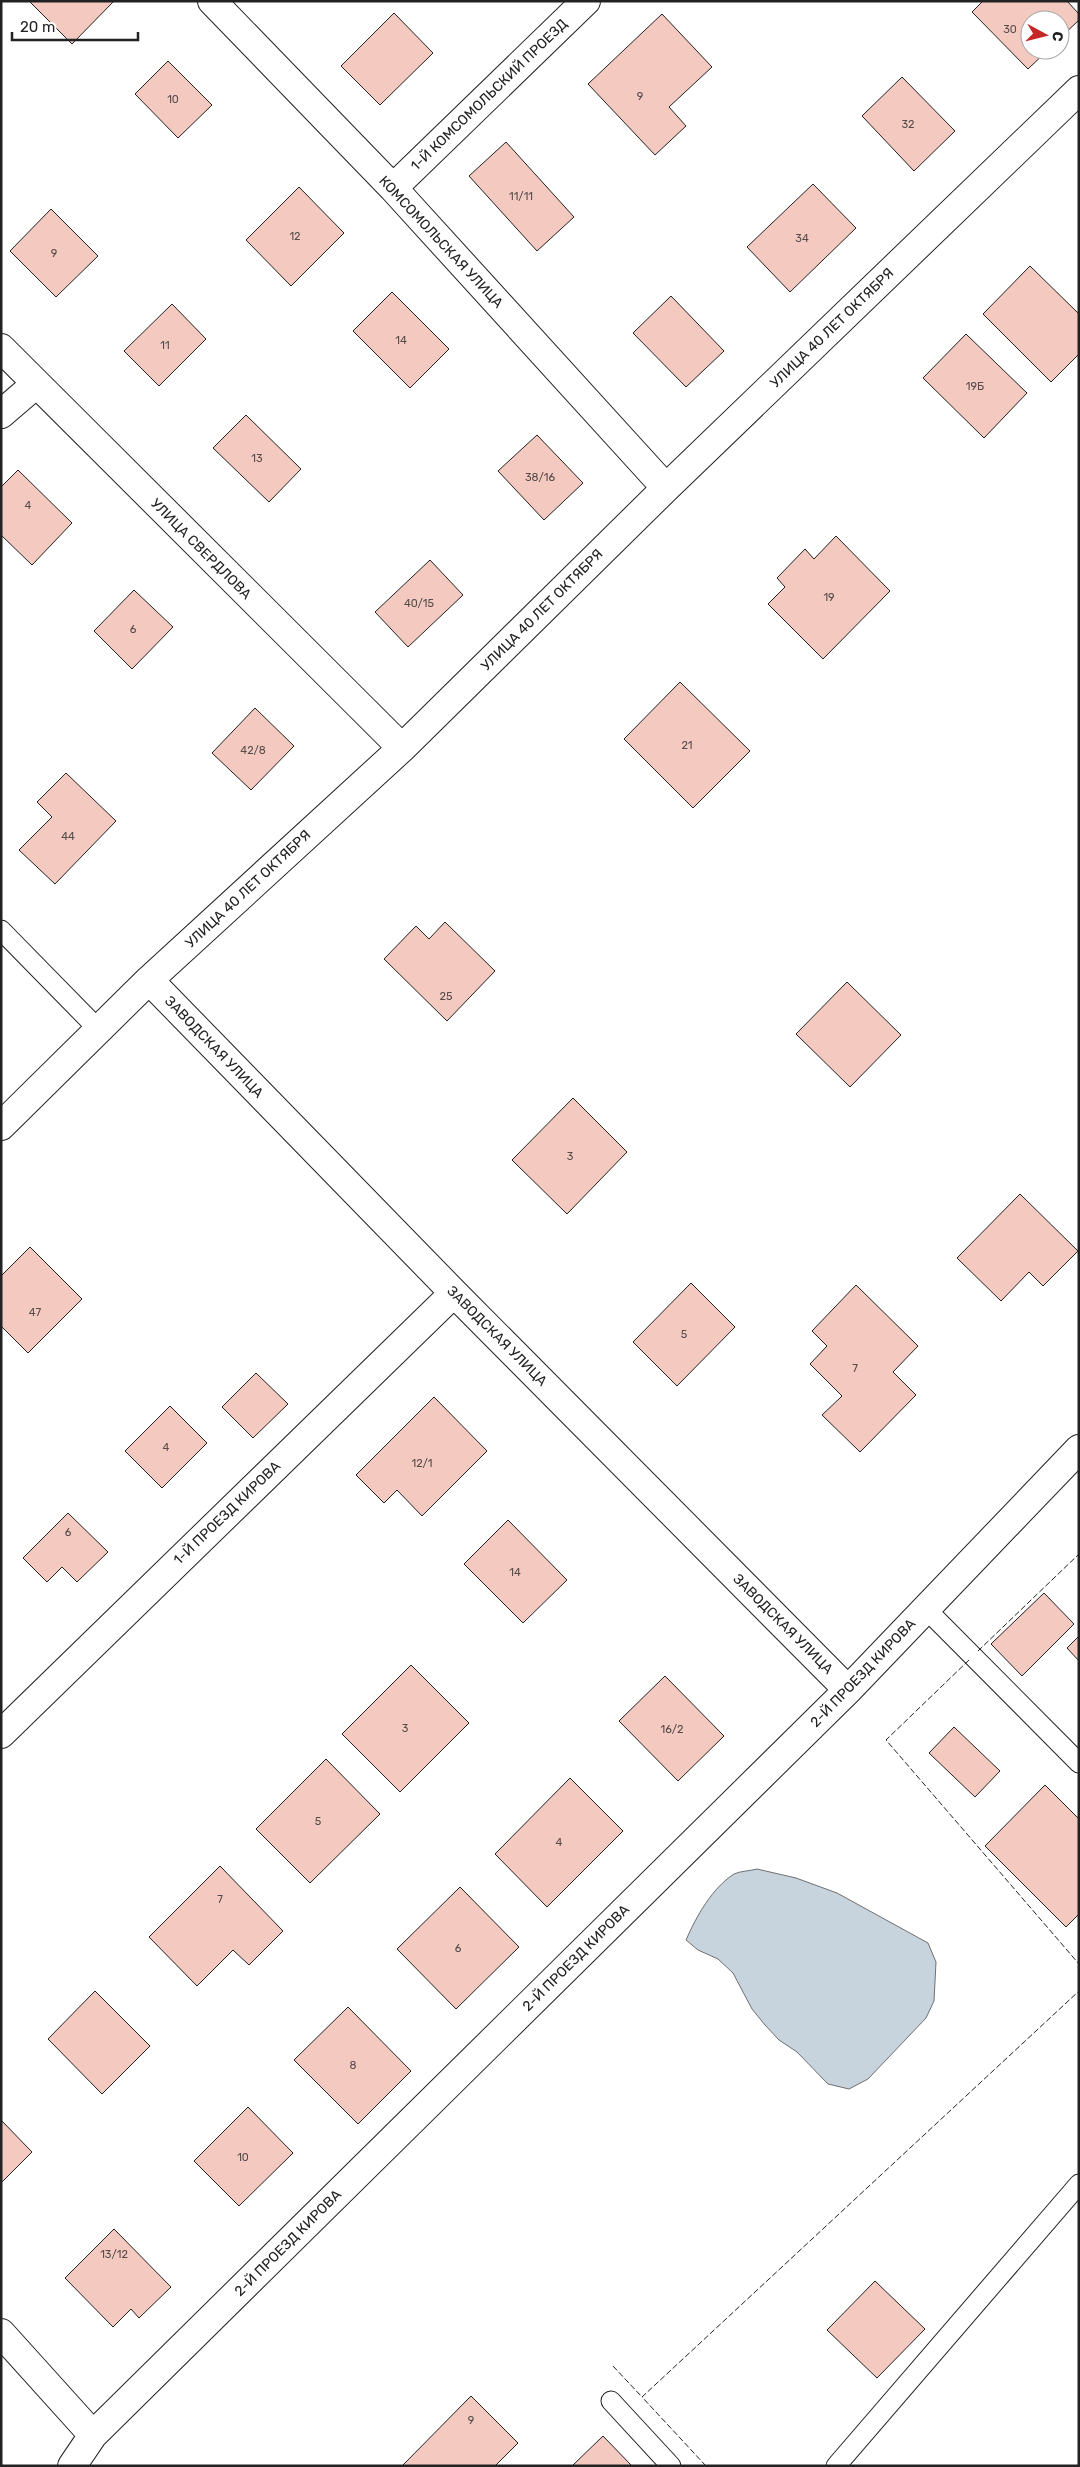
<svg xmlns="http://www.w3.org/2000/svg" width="1080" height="2467" font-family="Rubik,sans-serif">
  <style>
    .water { fill: #c7d3dd; stroke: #6f6f6f }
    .building { fill: #f3c9c0; stroke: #222 }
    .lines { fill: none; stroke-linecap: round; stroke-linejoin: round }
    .service-casing { stroke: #222; stroke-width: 21 }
    .minor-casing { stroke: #222; stroke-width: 30 }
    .service { stroke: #fff; stroke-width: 19 }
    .minor { stroke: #fff; stroke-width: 28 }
    .fence { stroke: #222; stroke-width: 1; stroke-dasharray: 6 2.5; stroke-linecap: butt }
    .labels { text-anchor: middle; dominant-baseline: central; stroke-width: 4; stroke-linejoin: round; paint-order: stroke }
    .number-label { font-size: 11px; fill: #564c4a }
    .street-label { font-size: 14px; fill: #222; stroke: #fff }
  </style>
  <rect width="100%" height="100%" fill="#fff"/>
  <!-- water -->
  <path class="water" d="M757,1869L796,1878L837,1893L928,1943L936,1962L934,2001L926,2018L868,2079L849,2089L828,2084L797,2052L779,2040L765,2025L752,2009L733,1973L718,1959L698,1950L686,1940C696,1917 712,1888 734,1874C740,1871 750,1871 757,1869Z"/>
  <!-- building -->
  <path class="building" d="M29,1H114L72,44Z
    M983,1H1067L1079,14V20L1060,38V20H1030V50H1048L1028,69L972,12Z
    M394,13L433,53L380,105L341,66Z
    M662,14L712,67L669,107L686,126L655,155L588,84Z
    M168,61L212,105L178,138L135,94Z
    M902,77L955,131L914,171L862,116Z
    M506,142L574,217L537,251L469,176Z
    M813,184L856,228L790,292L747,247Z
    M299,187L344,233L291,286L246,240Z
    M51,209L98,256L56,297L10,251Z
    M1030,266L1079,314V354L1051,382L983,314Z
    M392,292L449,349L410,388L353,331Z
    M671,296L724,351L686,387L633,333Z
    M172,304L206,339L159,386L124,351Z
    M966,334L1027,393L984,438L923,378Z
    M246,415L301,469L269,502L213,448Z
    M537,435L583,483L544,520L498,471Z
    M18,470L72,523L32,565L1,535V487Z
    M836,536L890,591L823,659L768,604L785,587L777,578L805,549L814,559Z
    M430,560L463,595L408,647L375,612Z
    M134,590L173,627L132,669L94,631Z
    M680,682L750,751L693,808L624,739Z
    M255,708L294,746L251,790L212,753Z
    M66,773L116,821L55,884L19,850L52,817L37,802Z
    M445,922L495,971L447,1021L384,959L416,926L429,939Z
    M847,982L901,1035L850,1087L796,1034Z
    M573,1098L627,1152L567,1214L512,1160Z
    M1020,1194L1078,1251L1043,1286L1029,1272L1001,1301L957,1258Z
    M30,1247L82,1299L28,1353L1,1326V1276Z
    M691,1283L735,1327L677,1386L633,1342Z
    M856,1285L918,1346L893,1372L916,1395L860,1452L822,1415L842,1396L810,1364L827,1346L812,1331Z
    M256,1373L288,1404L253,1438L222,1407Z
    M434,1397L487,1451L422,1516L397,1490L384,1503L356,1475Z
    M170,1406L207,1443L162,1488L125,1451Z
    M68,1513L108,1552L77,1582L62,1567L47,1582L23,1558Z
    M508,1520L567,1580L523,1623L464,1564Z
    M1044,1593L1074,1624L1022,1676L991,1644Z
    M1079,1636V1661L1067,1648Z
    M411,1665L469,1723L400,1792L342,1734Z
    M665,1676L724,1736L678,1781L619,1721Z
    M954,1727L1000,1771L975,1797L929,1753Z
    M326,1759L380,1814L310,1883L256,1829Z
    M570,1778L623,1831L547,1907L495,1854Z
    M1045,1785L1079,1819V1914L1066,1927L985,1846Z
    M220,1866L283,1931L249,1965L233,1950L197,1986L149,1937Z
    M460,1887L519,1947L456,2009L397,1949Z
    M95,1991L150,2046L102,2094L48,2039Z
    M348,2007L411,2071L358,2124L294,2060Z
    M248,2107L293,2153L239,2206L194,2161Z
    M1,2120L32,2152L1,2183Z
    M114,2229L171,2287L139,2318L131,2309L113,2327L65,2278Z
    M875,2281L925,2329L877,2378L827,2330Z
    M471,2396L518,2443L495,2466H402Z
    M603,2436L632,2466H572Z"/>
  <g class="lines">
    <defs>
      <path id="service" d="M1,930L99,1030
        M926,1609L1079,1763
        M611,2401L671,2466
        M836,2466L1079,2184"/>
      <path id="minor" d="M212,1L393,188L666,488
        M393,188L586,1
        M1,348L402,748
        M1,414L36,384
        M149,980L454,1293L848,1690
        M1,1126L149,980L402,748L666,488L1079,90
        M1,1734L454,1293
        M1,2333L93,2435
        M72,2466L93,2435L848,1690L1079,1449"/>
    </defs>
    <!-- service casing -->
    <use href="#service" class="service-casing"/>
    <!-- minor casing -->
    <use href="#minor" class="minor-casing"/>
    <!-- service -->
    <use href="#service" class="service"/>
    <!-- minor -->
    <use href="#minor" class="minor"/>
    <!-- fence -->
    <path class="fence" d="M978,1651L1079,1554
      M969,1660L886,1740L1079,1964
      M613,2366L642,2397
      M706,2466L642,2397L1079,1991"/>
  </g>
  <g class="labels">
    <!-- number labels -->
    <g class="number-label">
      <text x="1010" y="29">30</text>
      <text x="640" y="96">9</text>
      <text x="173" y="99">10</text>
      <text x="908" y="124">32</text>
      <text x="521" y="196">11/11</text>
      <text x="295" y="236">12</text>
      <text x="802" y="238">34</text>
      <text x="54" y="253">9</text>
      <text x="401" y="340">14</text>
      <text x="165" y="345">11</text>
      <text x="975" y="386">19Б</text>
      <text x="257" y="458">13</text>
      <text x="540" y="477">38/16</text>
      <text x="28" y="505">4</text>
      <text x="829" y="597">19</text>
      <text x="419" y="603">40/15</text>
      <text x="133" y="629">6</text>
      <text x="687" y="745">21</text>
      <text x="253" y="750">42/8</text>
      <text x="68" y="836">44</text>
      <text x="446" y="996">25</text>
      <text x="570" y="1156">3</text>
      <text x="35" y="1312">47</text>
      <text x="684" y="1334">5</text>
      <text x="855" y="1368">7</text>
      <text x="166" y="1447">4</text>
      <text x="422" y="1463">12/1</text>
      <text x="68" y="1532">6</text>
      <text x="515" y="1572">14</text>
      <text x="405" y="1728">3</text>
      <text x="672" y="1729">16/2</text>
      <text x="318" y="1821">5</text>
      <text x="559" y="1842">4</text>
      <text x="220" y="1899">7</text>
      <text x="458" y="1948">6</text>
      <text x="353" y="2065">8</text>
      <text x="243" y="2157">10</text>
      <text x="114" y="2254">13/12</text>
      <text x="471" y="2420">9</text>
    </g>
    <!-- street labels -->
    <g class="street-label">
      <text transform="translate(489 95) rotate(-44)">1-Й КОМСОМОЛЬСКИЙ ПРОЕЗД</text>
      <text transform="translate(441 242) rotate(47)">КОМСОМОЛЬСКАЯ УЛИЦА</text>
      <text transform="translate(832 328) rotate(-44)">УЛИЦА 40 ЛЕТ ОКТЯБРЯ</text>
      <text transform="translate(201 549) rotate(45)">УЛИЦА СВЕРДЛОВА</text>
      <text transform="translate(542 610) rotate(-45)">УЛИЦА 40 ЛЕТ ОКТЯБРЯ</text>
      <text transform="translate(248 889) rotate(-43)">УЛИЦА 40 ЛЕТ ОКТЯБРЯ</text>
      <text transform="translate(214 1047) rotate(46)">ЗАВОДСКАЯ УЛИЦА</text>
      <text transform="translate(497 1336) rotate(45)">ЗАВОДСКАЯ УЛИЦА</text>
      <text transform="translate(227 1513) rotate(-44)">1-Й ПРОЕЗД КИРОВА</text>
      <text transform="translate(783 1624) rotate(45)">ЗАВОДСКАЯ УЛИЦА</text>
      <text transform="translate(863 1673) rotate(-46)">2-Й ПРОЕЗД КИРОВА</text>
      <text transform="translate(576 1958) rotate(-45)">2-Й ПРОЕЗД КИРОВА</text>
      <text transform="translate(288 2243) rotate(-45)">2-Й ПРОЕЗД КИРОВА</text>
    </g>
  </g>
  <!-- border -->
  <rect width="1080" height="2467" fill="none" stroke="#222222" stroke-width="5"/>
  <!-- north arrow -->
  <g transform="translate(1045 35) rotate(97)"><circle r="24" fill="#ffffff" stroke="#a7a7a7"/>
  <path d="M0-4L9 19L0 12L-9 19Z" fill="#c62828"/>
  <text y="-8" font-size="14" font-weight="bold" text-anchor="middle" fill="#222222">С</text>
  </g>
  <!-- scale -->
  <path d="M12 32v8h126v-8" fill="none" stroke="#222222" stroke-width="2.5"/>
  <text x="20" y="32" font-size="15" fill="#222222" stroke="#ffffff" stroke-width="4" paint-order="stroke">20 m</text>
</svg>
